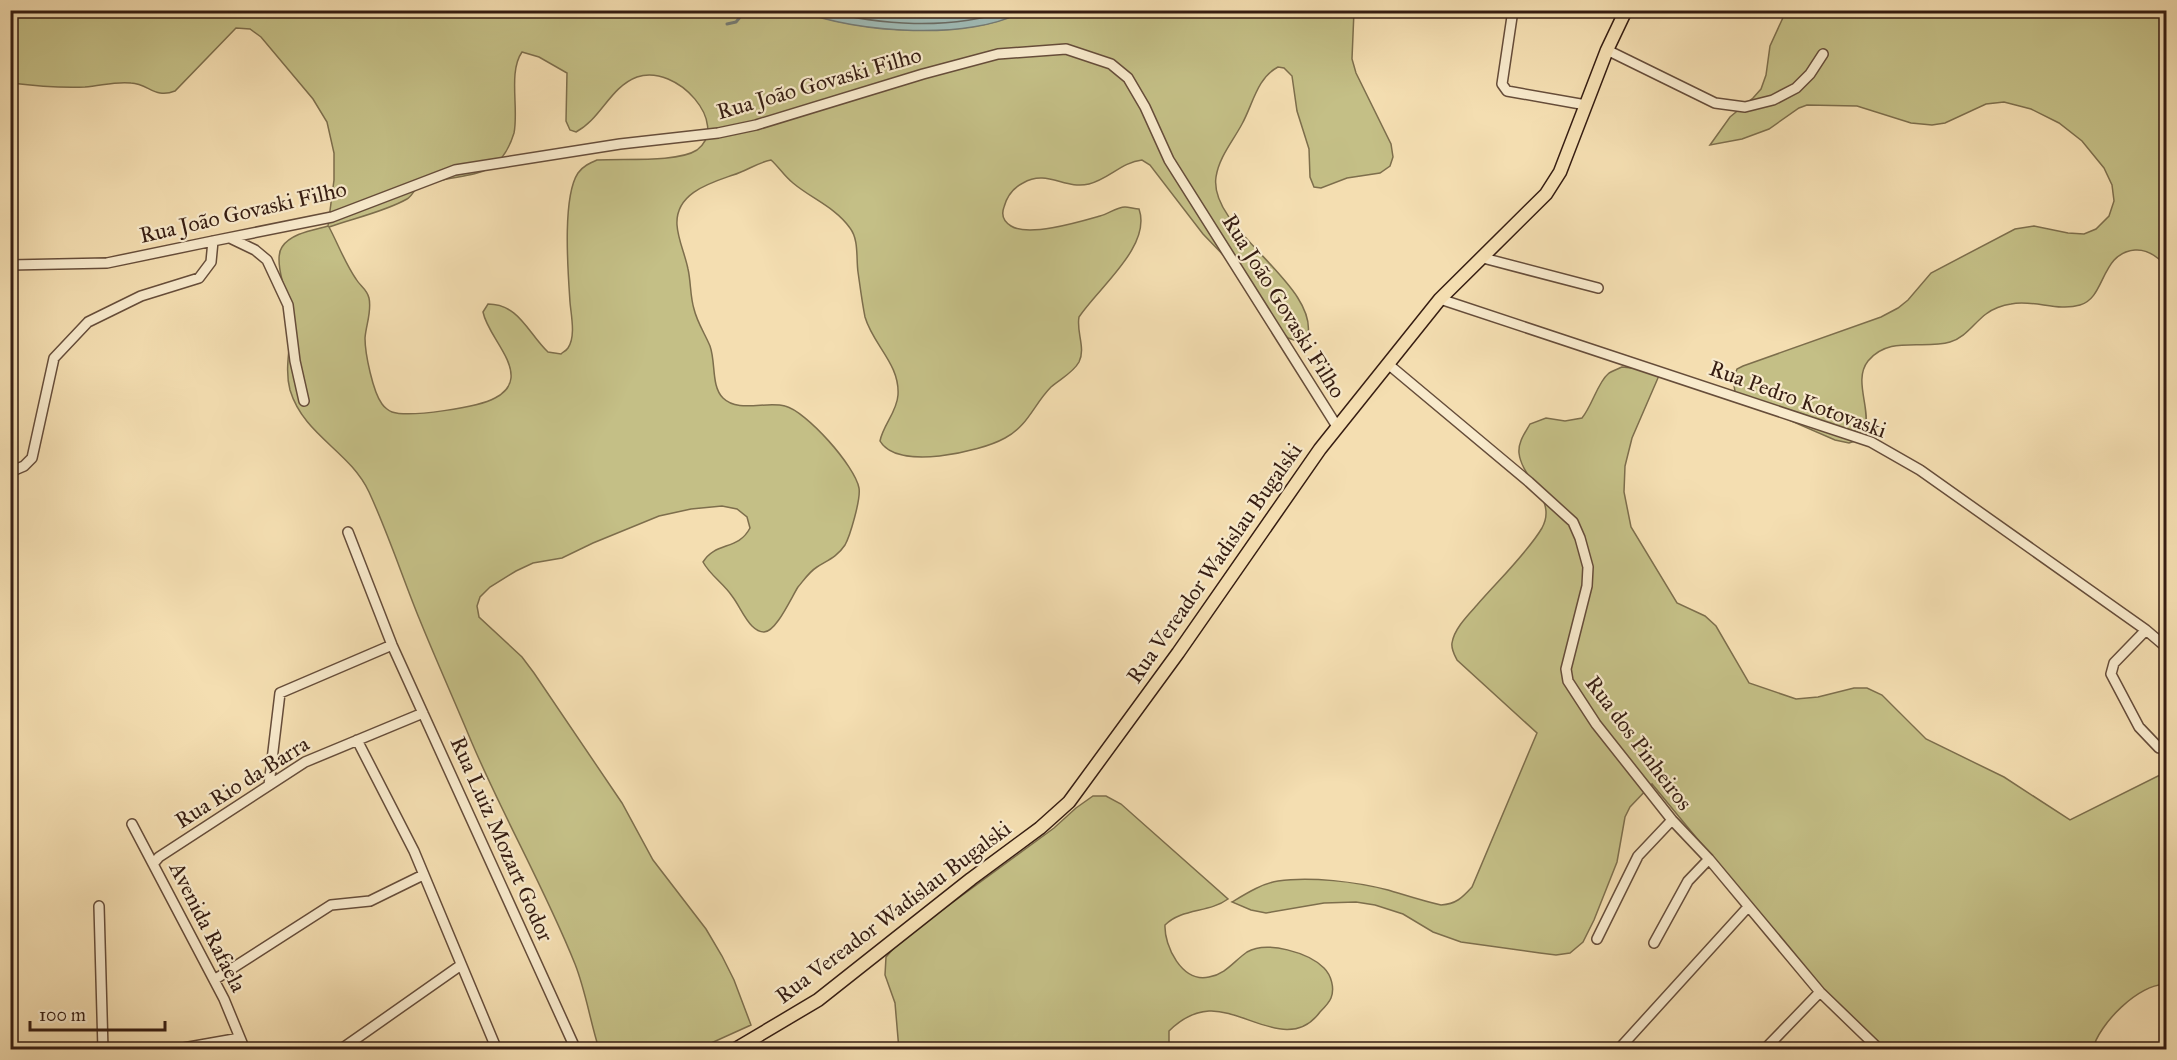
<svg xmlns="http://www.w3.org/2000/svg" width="2177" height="1060" font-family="'IM FELL Great Primer',serif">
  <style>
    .green { fill: #c4bf86; stroke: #7d6e4c; stroke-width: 1.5; fill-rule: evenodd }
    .water { fill: #9fbab5; stroke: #757b74; stroke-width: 1.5 }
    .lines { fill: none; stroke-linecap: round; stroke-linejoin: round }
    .shore { stroke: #6a6c64; stroke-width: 1.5 }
    .stream { stroke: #757b74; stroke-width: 3 }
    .minor-casing { stroke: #664d3a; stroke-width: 12 }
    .major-casing { stroke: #361d12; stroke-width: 15 }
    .minor { stroke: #f8eacc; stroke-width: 9 }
    .major { stroke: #f4deb1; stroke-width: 12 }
    .labels { text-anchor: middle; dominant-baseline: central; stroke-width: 4.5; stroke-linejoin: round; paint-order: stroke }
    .street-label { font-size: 22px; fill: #361d12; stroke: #f8eacc }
  </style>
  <rect width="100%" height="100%" fill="#f4deb1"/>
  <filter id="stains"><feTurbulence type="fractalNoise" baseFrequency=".00333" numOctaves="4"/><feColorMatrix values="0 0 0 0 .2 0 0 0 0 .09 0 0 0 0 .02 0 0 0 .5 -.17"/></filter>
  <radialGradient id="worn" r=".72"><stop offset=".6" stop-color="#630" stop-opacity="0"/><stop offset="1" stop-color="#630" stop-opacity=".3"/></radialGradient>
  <!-- green -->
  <path class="green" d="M801,10C855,33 972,41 1023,10L1354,11L1352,59L1356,73L1391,144L1393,157L1390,166L1380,173L1347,178L1321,188L1314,187L1310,177L1309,149L1297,111L1292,76L1284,68L1278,67C1257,78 1253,104 1242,124C1233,141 1219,157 1216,177C1208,230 1323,286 1307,339L1300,342L1288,338L1277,328L1230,262L1203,234L1150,165L1142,160C1122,162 1109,179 1089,184C1065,190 1047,169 1023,183C1013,188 1007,196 1004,207C1001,215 1003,221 1011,226C1029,237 1079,222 1100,216C1108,214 1117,207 1125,207C1129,207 1135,209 1139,209C1152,246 1098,288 1079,317C1076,332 1086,348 1079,362C1073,373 1060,379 1051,387C1034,404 1028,426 1005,438C980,452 897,471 880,441C883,425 897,412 898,395C900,364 873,345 865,317C862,302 860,286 858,272C856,257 859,240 850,228C835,207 812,199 793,183C784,176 779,167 771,160C756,163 747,171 733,175C710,183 675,193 677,225C678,240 685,254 688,269C691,282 690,296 694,309C697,322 705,334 710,346C716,363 711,386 723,398C738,413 766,401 785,406C806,411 855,466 859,488C861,499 850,536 845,545C837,557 828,560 817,567C809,572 804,580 798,587C791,598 776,632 764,632C759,632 755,629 752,626C744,618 739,605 732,596C723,583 710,575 703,562C716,541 738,551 750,528L747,517L737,509L722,506L691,509L659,516L593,543L562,558L533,563L516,571L490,587L480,597L477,606L479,617L522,657L534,673L622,803L653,860L706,929L722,956L734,980L751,1025L698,1049H599C590,1021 586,992 575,964C545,889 504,818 472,743C455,702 436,660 419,618C402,576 388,533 369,492C349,450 304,436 290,390C283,364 294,336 290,310C287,295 273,260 282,247C291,233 314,230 328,226L334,180V153L327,122L313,99L261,37L250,29L236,28L175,91C155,99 149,84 131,83C115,81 101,86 85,87C60,88 35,86 11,83L10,11ZM522,52L539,57L567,73L566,121L570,130L576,132C601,119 610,87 637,77C677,63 731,125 697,150C677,163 622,158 597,160C590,163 583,166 578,173C562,197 568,272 570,302C571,315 576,336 568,348C566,351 563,352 561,354L548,352C528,333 519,304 488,304L483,312C487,333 513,357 511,378C510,387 503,394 495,398C479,407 410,418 392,412C389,411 384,407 382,404C373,392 365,354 365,338C366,325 372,311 369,298C367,289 360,286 356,279C345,263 338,244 329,227C354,218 384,212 407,199C411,197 413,192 416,189C422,186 432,183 438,181C455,176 475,177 491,167C503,160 510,146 514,133C519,109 508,72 522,52Z
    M1786,11H2166V266C2158,257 2148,249 2135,250C2100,253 2106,298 2080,305C2058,312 2033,299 2011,304C2003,305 1992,309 1986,314C1974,323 1965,338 1950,342C1923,350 1889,335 1868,361C1853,380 1871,408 1865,429C1864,432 1860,437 1858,440L1849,443L1835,440L1736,397L1733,380L1737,369L1743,366L1881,317L1898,308L1908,300L1931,273L2015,229L2034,226L2068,233L2084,234L2096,229L2109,216L2114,201L2112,185L2104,168L2082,141L2059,123L2031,109L2004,102L1986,104L1945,123L1932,125L1911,123L1857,106L1807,105L1799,108L1769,129L1742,139L1710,145L1730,117L1753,98L1761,89L1766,75L1770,46Z
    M1622,367L1661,371L1632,438L1625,466L1624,492L1631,527L1677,603L1705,616L1716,626L1749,683L1796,699L1818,697L1854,688H1867L1882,695L1926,739L2004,777L2070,820L2166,772V985C2140,982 2098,1025 2093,1049H1879L1827,996L1652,784L1630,807L1625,817L1617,862L1594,920L1583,942L1570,953L1556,955L1540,953L1461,942L1433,932L1403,914L1375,905L1356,902L1324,903L1266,913L1251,910L1232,902C1247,893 1261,884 1278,881C1310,876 1357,882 1388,890C1405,895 1423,901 1441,905C1456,904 1462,898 1472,887L1537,733L1457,660C1454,654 1451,649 1452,643C1454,629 1468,615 1477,605C1496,583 1528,552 1542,528C1558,499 1522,480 1519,453C1518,442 1525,433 1530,424L1546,418L1565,421L1582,418C1592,406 1598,382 1608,374C1611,371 1618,369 1622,367Z
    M1093,796H1106L1121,804L1228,899C1209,913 1182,908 1165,925C1164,946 1182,983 1209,977C1226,974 1234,961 1247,952C1267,940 1309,953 1324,968C1331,975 1335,988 1331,998C1329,1003 1324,1008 1320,1012C1290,1053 1245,1009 1209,1011C1194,1012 1180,1020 1169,1031V1045L1171,1049L899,1050L895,1003L885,975L886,957L900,941L1054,828L1076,808Z"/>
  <!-- water -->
  <path class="water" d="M801,11L1023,10V11C972,41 855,33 801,11Z"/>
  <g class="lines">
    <!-- shore -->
    <path class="shore" d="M818,10C881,25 947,31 1011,10
      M851,10C892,20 940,19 982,10"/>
    <!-- stream -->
    <path class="stream" d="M727,24L736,22L746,10"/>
    <defs>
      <path id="minor" d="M1513,10L1502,84L1507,91L1586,105
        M1607,50L1715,103L1745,107L1773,100L1796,88L1810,74L1823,54
        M230,238L255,250L267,260L288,305L295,361L304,401
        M1483,258L1598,288
        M10,265L107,263L213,241L332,217L455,170L620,144L718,133L756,125L923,74L998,54L1066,49L1111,64L1128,78L1145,107L1169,160L1338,428
        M1440,299L1871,442L1920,470L2146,630L2166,647
        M1388,364L1529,482L1573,522L1580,538L1588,567L1587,586L1566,669L1568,681L1596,724L1672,820L1709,859L1820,992L1880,1050
        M10,472L24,466L32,458L54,358L88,322L141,296L199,278L211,262L213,241
        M348,532L392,645L576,1050
        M2146,630L2114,663L2111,674L2139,727L2159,748
        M357,740L414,851L497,1050
        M269,785L280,693L392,645
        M132,824L224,999L245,1050
        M153,864L159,857L305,762L423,713
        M99,906L103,1050
        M1597,939L1638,856L1672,820
        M1654,943L1688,881L1709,859
        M214,980L331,905L370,901L423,875
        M172,1050L240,1038
        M340,1050L461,965
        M1618,1050L1748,907
        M1764,1050L1820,992"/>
      <path id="major" d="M734,1050L818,1000L971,879L1040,828L1069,802L1178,653L1320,449L1440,299L1546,194L1560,172L1607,50L1626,10"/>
    </defs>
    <!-- minor casing -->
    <use href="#minor" class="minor-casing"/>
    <!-- major casing -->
    <use href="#major" class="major-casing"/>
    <!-- minor -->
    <use href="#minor" class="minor"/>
    <!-- major -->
    <use href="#major" class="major"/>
  </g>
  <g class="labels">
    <!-- street labels -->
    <g class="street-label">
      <text transform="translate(819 83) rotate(-16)">Rua João Govaski Filho</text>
      <text transform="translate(243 212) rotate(-13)">Rua João Govaski Filho</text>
      <text transform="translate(1284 306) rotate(58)">Rua João Govaski Filho</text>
      <text transform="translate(1798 399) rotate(20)">Rua Pedro Kotovaski</text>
      <text transform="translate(1214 563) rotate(-55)">Rua Vereador Wadislau Bugalski</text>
      <text transform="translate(1639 743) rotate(53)">Rua dos Pinheiros</text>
      <text transform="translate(242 782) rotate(-32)">Rua Rio da Barra</text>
      <text transform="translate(502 839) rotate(66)">Rua Luiz Mozart Godor</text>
      <text transform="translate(893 912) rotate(-37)">Rua Vereador Wadislau Bugalski</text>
      <text transform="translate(208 927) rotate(63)">Avenida Rafaela</text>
    </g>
  </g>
  <!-- margin -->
  <rect width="2177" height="1060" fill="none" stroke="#f4deb1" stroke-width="36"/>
  <rect x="12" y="12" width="2153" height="1036" fill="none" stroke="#361d12" stroke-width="3"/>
  <rect x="18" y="18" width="2141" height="1024" fill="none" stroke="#361d12" stroke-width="1.5"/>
  <!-- scale -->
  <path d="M30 1021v9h135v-9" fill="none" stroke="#361d12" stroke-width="3"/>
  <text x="39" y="1021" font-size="18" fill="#361d12" stroke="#f8eacc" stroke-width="4.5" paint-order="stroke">100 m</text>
  <rect width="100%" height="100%" filter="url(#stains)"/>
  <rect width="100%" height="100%" fill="url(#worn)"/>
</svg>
